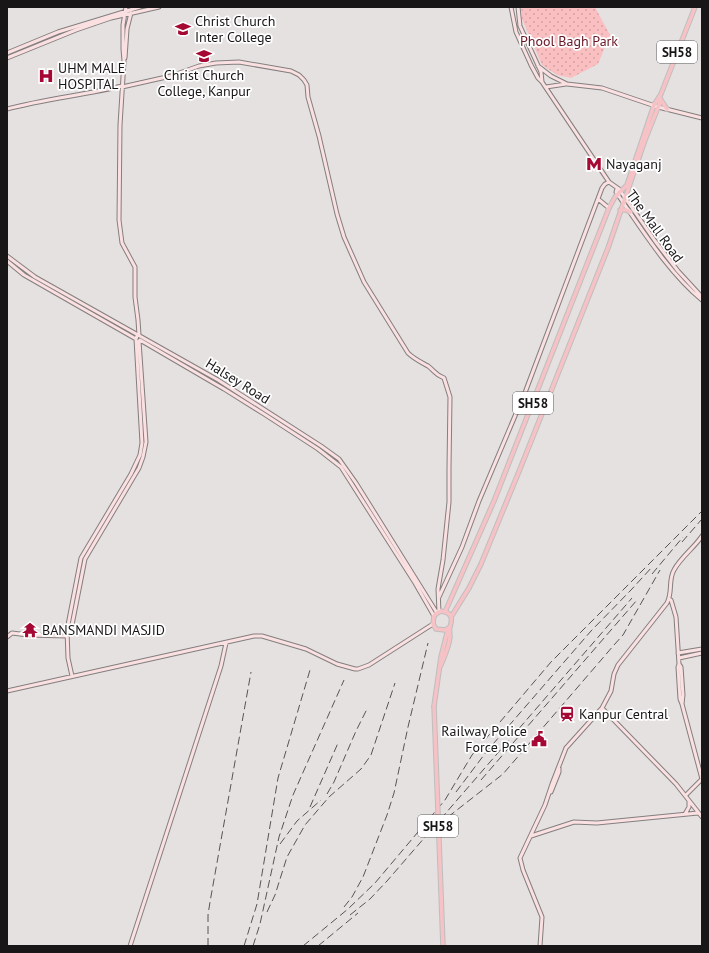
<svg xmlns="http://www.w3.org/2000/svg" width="709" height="953" font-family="'PT Sans',sans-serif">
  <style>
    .park { fill: url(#park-dots) }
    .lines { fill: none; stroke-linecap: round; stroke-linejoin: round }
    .secondary-casing { stroke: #837f7f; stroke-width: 5 }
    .primary-casing { stroke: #bebebe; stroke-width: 5.5 }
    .secondary { stroke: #fbe0e2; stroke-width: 3 }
    .primary { stroke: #f7c2c5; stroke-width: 3.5 }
    .rail { stroke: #575454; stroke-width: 1; stroke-dasharray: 8 4; stroke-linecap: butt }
    .primary-bridge-casing { stroke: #bebebe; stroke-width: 5.5; stroke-linecap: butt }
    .primary-bridge { stroke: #f7c2c5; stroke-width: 3.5 }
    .labels { text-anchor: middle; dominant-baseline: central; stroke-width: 3.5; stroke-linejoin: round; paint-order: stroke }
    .shield { fill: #fff; stroke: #5d5c5c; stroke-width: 1 }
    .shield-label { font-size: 13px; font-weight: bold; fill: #181616 }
    .poi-label { font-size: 14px; fill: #181616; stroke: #fff; text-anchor: start }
    .park-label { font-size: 14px; fill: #681524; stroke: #fff }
    .street-label { font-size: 14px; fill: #181616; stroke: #fff }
  </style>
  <defs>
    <pattern id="park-dots" width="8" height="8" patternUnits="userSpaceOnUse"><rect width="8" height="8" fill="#f9bfc1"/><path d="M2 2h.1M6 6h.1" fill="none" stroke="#d5a3a5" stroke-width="1.8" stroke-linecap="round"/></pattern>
  </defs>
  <rect width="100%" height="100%" fill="#e6e1e1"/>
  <!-- park -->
  <path class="park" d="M521,7H595L610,35L598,64L571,78L557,75L542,65L522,19Z"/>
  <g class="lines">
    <defs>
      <path id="secondary" d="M126,7L123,25V49L124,61L120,125L119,220L122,243L135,267V297L138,320L139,335
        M511,7L516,32L531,65L538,78L542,82L609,182L619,189L655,241L678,271L702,297
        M518,7L520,26L541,72L542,82
        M7,53L58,32L140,7
        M7,58L76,30L111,18L159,7
        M125,58L127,29L131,13
        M538,66L551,76L567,84L602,88L658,107L702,118
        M122,87L171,76L199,66L216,63L239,62L291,71L299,75L304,80L307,85L308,97L319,136L337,214L344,237L364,282L408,353C414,359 421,362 428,366C435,371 434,374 444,378L450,397L449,468V502L443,560L438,589L439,612
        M546,87L566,84
        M7,109C45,99 84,95 122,86
        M617,189L616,192C641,228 668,272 702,300
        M598,199L609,208
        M7,256L35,277L218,380L321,446L339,459L356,483L437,613
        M7,261L24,275L136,339
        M140,340L224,389L264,414L318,449L341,467L415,583L434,616
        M439,597L462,547L479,501L526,390L602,188L605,184L609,182
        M669,599L671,600L676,617L679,664L678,667L680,699L682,704L702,779L686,795
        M68,634L71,630L85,559L139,468L143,457L146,442L139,341
        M7,637L12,633L28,635L67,636
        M678,653L702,649
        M679,658L702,653
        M679,664L681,667L683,695L682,704
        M72,676L68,658L67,630L81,558L131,474L140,455L142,443L136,339L137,336
        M7,691L254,636H262L306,649L337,664L355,669H358L369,665L433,624
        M602,708L676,784L702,817
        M551,792L559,772V768
        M685,814L689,807V801
        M531,836L574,822L597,823L698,813
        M130,946L221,666L226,643
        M540,946L542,917L523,870L520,858L545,805L552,784L566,748L602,708L611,691L614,674L618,665L667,603C673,592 668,580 674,570C681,557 694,548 702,536"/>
      <path id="primary" d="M661,100L667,109
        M620,210H626L630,212
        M445,612L494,501L609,208L615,197L627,185L654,105L661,94L695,7
        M451,617L469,588L481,564L520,469L608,248L645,140L661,100L660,97
        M440,667C444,658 449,647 450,637C450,634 449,630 450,627C452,621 453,614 445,612C440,610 437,613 434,616L433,624L436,629L445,630L450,627
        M434,706L441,657L448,629"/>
    </defs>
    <!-- secondary casing -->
    <use href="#secondary" class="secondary-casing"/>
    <!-- primary casing -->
    <use href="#primary" class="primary-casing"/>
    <!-- secondary -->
    <use href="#secondary" class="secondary"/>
    <!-- primary -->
    <use href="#primary" class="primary"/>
    <!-- rail -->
    <path class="rail" d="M682,542L702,519
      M652,574L683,537
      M481,780L637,600
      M456,792L487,751L591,631L631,590L653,566
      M327,794L334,782L356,731L367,709
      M310,807L338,743
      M448,817L503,774L614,645L623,635L660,570
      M280,844L297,821L321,800
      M344,907L352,897L363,877L387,815L394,793L408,727L428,643
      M267,912L275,895L287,857L305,825L329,797L361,769L371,755L395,683
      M350,915L370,899L387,881L632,598
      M208,946V915L210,902L251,672
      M244,946L257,904L278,778L310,670
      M253,946L260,924L279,837L293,795L344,680
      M303,946L348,909L375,883L445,800L472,755L551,662L702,511
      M318,946L358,913"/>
    <defs>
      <path id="primary-bridge" d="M434,706L443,946"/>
    </defs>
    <!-- primary-bridge casing -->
    <use href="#primary-bridge" class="primary-bridge-casing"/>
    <!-- primary-bridge -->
    <use href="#primary-bridge" class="primary-bridge"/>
  </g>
  <!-- icons -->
  <defs>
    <symbol id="university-bare" viewBox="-9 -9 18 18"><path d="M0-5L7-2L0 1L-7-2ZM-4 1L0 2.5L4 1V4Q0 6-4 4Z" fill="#a40833" stroke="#fff" stroke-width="2.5" paint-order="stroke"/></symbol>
    <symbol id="hospital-bare" viewBox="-9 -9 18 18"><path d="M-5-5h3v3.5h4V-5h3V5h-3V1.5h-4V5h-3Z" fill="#a40833" stroke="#fff" stroke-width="2.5" paint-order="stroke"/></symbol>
    <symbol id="metro-bare" viewBox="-9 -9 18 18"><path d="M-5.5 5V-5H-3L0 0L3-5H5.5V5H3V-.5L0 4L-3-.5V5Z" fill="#a40833" stroke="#fff" stroke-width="2.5" paint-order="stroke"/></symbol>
    <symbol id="temple-bare" viewBox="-9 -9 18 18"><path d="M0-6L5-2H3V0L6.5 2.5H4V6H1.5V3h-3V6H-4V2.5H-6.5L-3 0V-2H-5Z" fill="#a40833" stroke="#fff" stroke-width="2.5" paint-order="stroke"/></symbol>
    <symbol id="station-bare" viewBox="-9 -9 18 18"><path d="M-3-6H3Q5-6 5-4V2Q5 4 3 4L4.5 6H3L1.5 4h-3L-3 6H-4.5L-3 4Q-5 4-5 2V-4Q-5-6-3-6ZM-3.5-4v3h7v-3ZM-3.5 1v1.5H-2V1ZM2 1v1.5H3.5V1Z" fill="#a40833" stroke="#fff" stroke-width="2.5" paint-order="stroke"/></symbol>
    <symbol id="civic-bare" viewBox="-9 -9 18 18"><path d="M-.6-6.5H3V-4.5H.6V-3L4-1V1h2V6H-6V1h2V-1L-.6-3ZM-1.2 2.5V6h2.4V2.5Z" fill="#a40833" stroke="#fff" stroke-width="2.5" paint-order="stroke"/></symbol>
  </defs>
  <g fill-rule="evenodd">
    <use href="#university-bare" x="172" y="18" width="22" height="22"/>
    <use href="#university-bare" x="193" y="45" width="22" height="22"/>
    <use href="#hospital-bare" x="35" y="65" width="22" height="22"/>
    <use href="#metro-bare" x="583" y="153" width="22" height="22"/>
    <use href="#temple-bare" x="19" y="619" width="22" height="22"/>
    <use href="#station-bare" x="556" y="703" width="22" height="22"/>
    <use href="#civic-bare" x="528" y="728" width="22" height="22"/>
  </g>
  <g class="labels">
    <!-- shield labels -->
    <g class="shield">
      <rect x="657" y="41" width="40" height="22" rx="3"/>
      <rect x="513" y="392" width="40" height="22" rx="3"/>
      <rect x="418" y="815" width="40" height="22" rx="3"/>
    </g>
    <g class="shield-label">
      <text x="677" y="52">SH58</text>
      <text x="533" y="403">SH58</text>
      <text x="438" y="826">SH58</text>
    </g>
    <!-- poi labels -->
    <g class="poi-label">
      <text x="195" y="21">Christ Church<tspan x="195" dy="16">Inter College</tspan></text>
      <text x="58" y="68">UHM MALE<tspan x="58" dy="16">HOSPITAL</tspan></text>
      <text x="204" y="75" text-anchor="middle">Christ Church<tspan x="204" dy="16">College, Kanpur</tspan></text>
      <text x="606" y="164">Nayaganj</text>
      <text x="42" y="630">BANSMANDI MASJID</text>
      <text x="579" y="714">Kanpur Central</text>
      <text x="527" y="731" text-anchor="end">Railway Police<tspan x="527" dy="16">Force Post</tspan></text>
    </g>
    <!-- park labels -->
    <g class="park-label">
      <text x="569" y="41">Phool Bagh Park</text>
    </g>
    <!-- street labels -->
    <g class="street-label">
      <text transform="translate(655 226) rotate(54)">The Mall Road</text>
      <text transform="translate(238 381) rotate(32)">Halsey Road</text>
    </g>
  </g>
  <!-- border -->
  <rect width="709" height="953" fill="none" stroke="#181616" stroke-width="16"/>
</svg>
